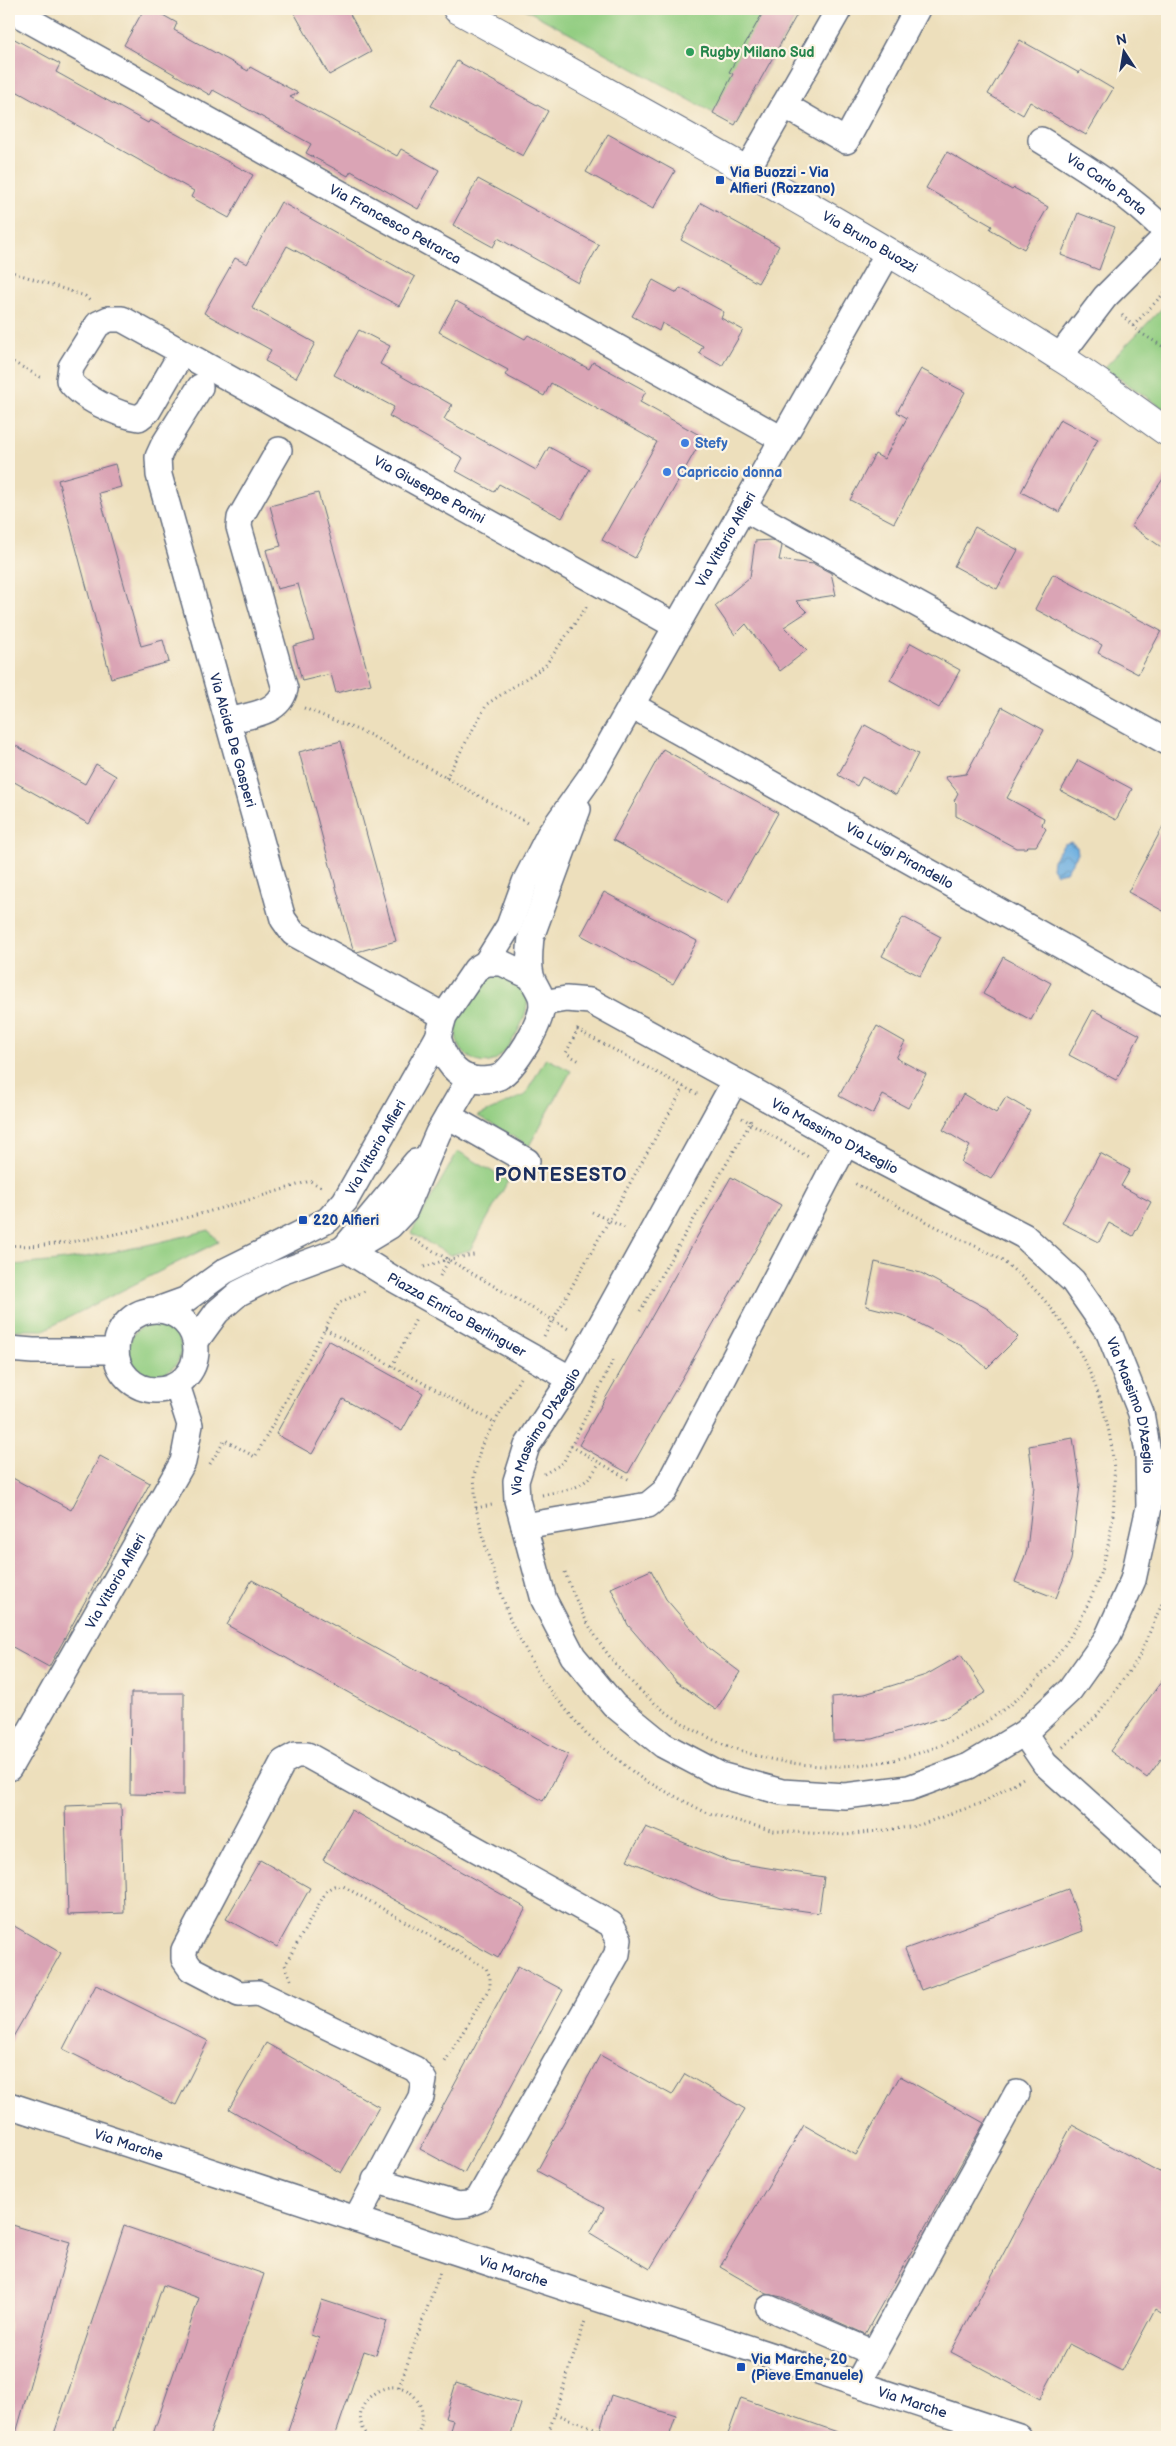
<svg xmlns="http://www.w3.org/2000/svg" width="1176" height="2446" font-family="'Balsamiq Sans',sans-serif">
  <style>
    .green { fill: #93ce82; stroke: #577e70 }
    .water { fill: url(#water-waves); stroke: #446e9f }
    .building { fill: #daa4b5 }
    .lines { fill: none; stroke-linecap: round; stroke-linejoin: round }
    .minor-casing { stroke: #646d7f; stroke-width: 28 }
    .major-casing { stroke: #646d7f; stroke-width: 30 }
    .path { stroke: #646d7f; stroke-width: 3; stroke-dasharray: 1 4; stroke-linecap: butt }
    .minor { stroke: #fff; stroke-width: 25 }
    .major { stroke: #fff; stroke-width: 28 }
    .leisure-dot { fill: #2e9e5b; stroke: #fcf5e5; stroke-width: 2 }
    .transit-dot { fill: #1a4fb4; stroke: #fcf5e5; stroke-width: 2 }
    .shop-dot { fill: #3f7fe0; stroke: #fcf5e5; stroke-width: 2 }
    .labels { text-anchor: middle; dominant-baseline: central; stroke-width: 4.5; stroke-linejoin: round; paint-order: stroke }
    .leisure-label { font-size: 14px; font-weight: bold; fill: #27864d; stroke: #fcf5e5; text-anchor: start }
    .transit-label { font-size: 14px; font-weight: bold; fill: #164399; stroke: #fcf5e5; text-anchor: start }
    .street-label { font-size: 14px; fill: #1b2f5e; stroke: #fcf5e5 }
    .shop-label { font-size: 14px; font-weight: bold; fill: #366cbe; stroke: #fcf5e5; text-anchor: start }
    .district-label { font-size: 19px; font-weight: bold; letter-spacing: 1px; fill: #1b2f5e; stroke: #fcf5e5 }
  </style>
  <defs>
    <pattern id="water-waves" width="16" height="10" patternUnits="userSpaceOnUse" patternTransform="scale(1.25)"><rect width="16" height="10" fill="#6caee0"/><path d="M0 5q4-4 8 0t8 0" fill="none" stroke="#588eb9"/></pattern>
  </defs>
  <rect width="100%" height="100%" fill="#fcf5e5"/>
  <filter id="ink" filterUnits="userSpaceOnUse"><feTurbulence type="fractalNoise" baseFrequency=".02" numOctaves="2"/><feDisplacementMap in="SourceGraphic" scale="10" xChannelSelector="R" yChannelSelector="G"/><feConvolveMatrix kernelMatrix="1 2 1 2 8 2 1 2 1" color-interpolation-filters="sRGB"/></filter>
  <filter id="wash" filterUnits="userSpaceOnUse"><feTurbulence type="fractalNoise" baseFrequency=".0096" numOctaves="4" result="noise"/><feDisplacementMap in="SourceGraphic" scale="20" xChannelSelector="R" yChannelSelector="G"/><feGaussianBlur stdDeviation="1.12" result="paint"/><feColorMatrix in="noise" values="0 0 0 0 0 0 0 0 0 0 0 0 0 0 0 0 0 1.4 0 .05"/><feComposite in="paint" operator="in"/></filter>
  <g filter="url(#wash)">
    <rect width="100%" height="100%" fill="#eddfbc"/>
    <!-- green -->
    <path class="green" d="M525,9H800L735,125Z
      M1167,303V411L1104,368Z
      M497,975C535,980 532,1003 518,1031C508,1049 493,1074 469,1057C437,1035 472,985 497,975Z
      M546,1058L571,1071L529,1146L478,1116L525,1095Z
      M458,1151L508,1181L470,1250L450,1255L411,1233Z
      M209,1230L218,1242L44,1330H9V1265C77,1262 142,1247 209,1230Z
      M129 1349a26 26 0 1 1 52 0a26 26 0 1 1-52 0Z"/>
    <!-- water -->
    <path class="water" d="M1071,842L1077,847L1078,853L1066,872L1056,874L1052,868L1053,860L1064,844Z"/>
    <g id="blocks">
      <!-- building -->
      <path class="building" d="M144,9H152L177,23L174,30L248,71L250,67L298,93L290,97L397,156L401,149L439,170L418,209L351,171L348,176L306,153L311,144L213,90L210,95L124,45Z
        M292,9H347L371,52L329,75Z
        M765,9H800L735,125L713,113L733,74L729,72Z
        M9,36L60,64L56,72L148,123L150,120L253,175L229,218L191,197L194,191L9,87Z
        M1020,40L1079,73L1081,70L1113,89L1086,135L1030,102L1023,115L988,94Z
        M457,61L548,111L523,156L431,106Z
        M608,134L675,171L653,209L586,172Z
        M947,152L1012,190L1014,188L1048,207L1024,249L990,229L992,226L926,188Z
        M478,179L599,245L578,283L498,238L493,247L453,225Z
        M281,202L415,277L399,306L287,246L252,308L315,343L296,378L265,361L271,350L204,313L235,258L247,264Z
        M701,203L779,246L758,283L681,240Z
        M1078,213L1115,227L1099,270L1061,255Z
        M653,280L677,293L680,288L724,312L721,318L743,330L722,366L699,353L703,346L662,323L659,331L632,316Z
        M456,301L525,339L528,335L589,369L593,362L646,391L640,402L703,437L635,558L602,540L657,442L551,383L544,396L505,375L508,370L439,332Z
        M359,330L390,346L380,364L452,405L444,419L536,470L549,447L589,469L562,518L499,484L494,492L456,471L463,458L389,416L394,407L334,375Z
        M921,369L965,392L894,523L850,500L875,454L884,459L907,418L897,412Z
        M1060,419L1098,439L1059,512L1021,492Z
        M115,464L121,487L99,493L141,646L163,640L169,662L111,678L58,480Z
        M1167,473V551L1131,526Z
        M318,493L371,684L336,693L331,674L302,681L293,646L314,640L298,584L277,589L266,550L281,546L270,506Z
        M975,527L1018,550L997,589L954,566Z
        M772,540L782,546L779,560L814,564L831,573L836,595L796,601L807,612L784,627L807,650L780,671L746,624L735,635L715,606L750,577L755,541Z
        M1053,574L1161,631L1138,674L1098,653L1102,645L1035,609Z
        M911,643L960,670L939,708L890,680Z
        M1002,707L1044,730L1007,798L1044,818L1042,825L1046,829L1036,846H1028L1026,848H1016L956,816V803L954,801L958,793L945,777L966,774Z
        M865,725L918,754L896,795L862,777L857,786L838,775Z
        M341,741L396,941L357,952L353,949L299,752Z
        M9,742L85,784L96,764L116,776L89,824L9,779Z
        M663,749L778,813L728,903L613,840Z
        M1078,760L1132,789L1116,820L1061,791Z
        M1167,819V913L1128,892Z
        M604,892L697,941L673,984L581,935Z
        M903,917L941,937L920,976L882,956Z
        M1003,957L1051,983L1031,1020L983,994Z
        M1093,1010L1140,1035L1116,1080L1069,1055Z
        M877,1026L905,1042L896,1058L926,1074L908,1108L883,1095L873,1114L839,1096Z
        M963,1094L996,1113L1006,1097L1030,1111L991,1179L961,1162L970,1146L943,1130Z
        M1100,1153L1130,1170L1121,1186L1151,1202L1133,1236L1109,1223L1099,1242L1062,1223Z
        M731,1177L781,1205L628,1473L579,1445Z
        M875,1262L921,1273L988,1309L1018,1337L987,1368L962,1346L905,1316L866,1306Z
        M328,1340L423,1393L402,1431L343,1399L312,1454L276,1434Z
        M1073,1438L1080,1485L1071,1560L1056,1598L1015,1582L1027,1550L1034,1486L1029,1446Z
        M100,1456L150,1483L49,1667L9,1645V1476L71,1510Z
        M651,1570L666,1599L708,1648L740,1672L716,1710L677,1682L628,1625L611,1588Z
        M252,1580L568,1755L543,1801L227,1625Z
        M961,1655L986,1692L946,1717L873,1739L833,1741L832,1697L865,1694L926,1675Z
        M1167,1674V1751L1147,1778L1110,1751Z
        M131,1693H184V1795L130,1794Z
        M121,1804L124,1913L68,1915L65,1806Z
        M351,1810L526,1908L498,1958L323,1860Z
        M646,1827L731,1862L824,1877L819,1913L720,1899L627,1860Z
        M260,1860L310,1888L277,1947L226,1919Z
        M1068,1889L1083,1931L921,1990L905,1949Z
        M9,1923L61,1953L9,2044Z
        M518,1966L563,1990L464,2173L420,2149Z
        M96,1985L208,2041L176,2105L63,2049Z
        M266,2043L379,2107L341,2173L229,2109Z
        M600,2055L672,2095L685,2074L745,2109L650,2269L590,2233L604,2208L537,2171Z
        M900,2076L984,2123L865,2334L782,2297L767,2294L720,2267L804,2125L856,2155Z
        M1072,2125L1167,2176V2317L1155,2309L1122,2371L1069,2344L1040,2399L951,2352Z
        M9,2224L70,2242L15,2437L9,2436Z
        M124,2226L264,2274L209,2437H152L199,2298L163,2285L111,2437H53Z
        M322,2300L387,2321L376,2355L364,2351L335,2437H286L319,2338L311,2335Z
        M456,2383L521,2404L510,2437H448L453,2420L445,2418Z
        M611,2395L676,2416L669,2437H606L608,2433L600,2430Z
        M741,2398L843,2434L842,2437H727Z"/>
    </g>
  </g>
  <g filter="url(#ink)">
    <use href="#blocks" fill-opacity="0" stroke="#646d7f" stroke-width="1"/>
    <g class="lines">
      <defs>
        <g id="minor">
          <path id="s1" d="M9,9L782,439"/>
          <path d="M784,105L846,141L917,9"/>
          <path id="s2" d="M1041,140C1085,167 1132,196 1167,233"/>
          <path d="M747,170L839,9"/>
          <path id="s3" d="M181,354L148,411L139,418C118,415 81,398 69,380L71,367L98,324L109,319H122L676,626"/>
          <path d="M1060,356L1105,297L1167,235"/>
          <path id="s4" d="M200,387L163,446L158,457L159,475L283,919L293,933L444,1016"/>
          <path d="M743,508L1167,742"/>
          <path id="s5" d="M631,705L1167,1005"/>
          <path d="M228,721C249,715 279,714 285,689L239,527L240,518L279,450"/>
          <path d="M486,963H502L531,977"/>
          <path id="s6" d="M542,1003L566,999L590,1001L752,1090L846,1143L1024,1236L1073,1281L1109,1333L1141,1413L1148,1453L1149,1507L1133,1580L1107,1638L1070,1690L1024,1733L969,1766L909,1788L845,1796L782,1792L720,1775L663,1745L614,1705L573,1656L544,1600L517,1500L516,1481L527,1446L571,1379L735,1081"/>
          <path d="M438,1037C443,1055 452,1075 473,1079C482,1080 490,1081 499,1077C515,1068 543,1022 542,1003C542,992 533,985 531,975C528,962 530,949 531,937L578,809"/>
          <path d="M448,1116L527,1161"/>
          <path d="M346,1246L416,1162"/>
          <path id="s7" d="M344,1248L392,1278L571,1379"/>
          <path id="s8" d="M163,1308L185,1300L225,1271L328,1220L345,1201L438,1037L444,1016L476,969L486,963L509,926L525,882L549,835L593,773L888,253"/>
          <circle cx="156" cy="1350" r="40"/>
          <path d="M196,1341L217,1312L239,1293L279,1273L365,1241L390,1226L405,1210L438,1133L470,1078"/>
          <path d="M9,1349L33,1351H116"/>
          <path d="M524,1526L648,1505L665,1491L846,1143"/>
          <path d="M1024,1733L1045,1764L1167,1874"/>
          <path id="s9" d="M9,1768L183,1462L190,1425L177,1385"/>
          <path id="s10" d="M9,2105L1019,2437"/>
          <path d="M356,2219L421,2097L424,2080L415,2069L258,1993L239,1994L191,1969L184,1959V1950L283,1762L296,1755H307L611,1924L619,1939L617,1954L478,2200L468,2204L458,2205L375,2180"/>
          <path d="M769,2308L874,2353"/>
          <path d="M857,2384L1017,2093"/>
        </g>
        <g id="major">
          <path id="s11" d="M457,9C659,121 863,232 1058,356C1096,379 1131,407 1167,432"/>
        </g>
      </defs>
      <!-- minor casing -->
      <use href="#minor" class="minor-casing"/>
      <!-- major casing -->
      <use href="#major" class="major-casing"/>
      <!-- path -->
      <path class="path" d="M9,271L85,296L90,301
        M1122,315L1139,332L1167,349
        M1133,326L1167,290
        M9,360L44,379
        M304,708L370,735L527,823
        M446,778L487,704L545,666L587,606
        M578,1029L566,1053L581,1062
        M577,1030L699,1095
        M742,1118L810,1158
        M592,1212L625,1228
        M411,1238L570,1330
        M9,1245C39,1248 70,1242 100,1237C172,1224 240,1203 310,1181L323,1188
        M424,1267L449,1259L474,1255
        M440,1276L449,1260
        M640,1311L751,1122L748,1117
        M325,1329L496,1423
        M544,1336L684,1087
        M392,1366L416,1319
        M520,1378L481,1446L474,1476L476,1508L487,1552L511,1622L541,1679L586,1734L642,1779L705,1812L774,1831L846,1835L917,1826L984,1802L1025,1777
        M571,1446L630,1480
        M210,1464L225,1440L255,1457L339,1303L365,1291
        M544,1474L563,1463L613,1360
        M542,1495C570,1489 585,1490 599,1463
        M476,1508L492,1505
        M565,1572C649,1819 988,1834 1092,1595C1114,1544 1120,1487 1109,1432C1095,1367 1059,1304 1005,1263C991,1252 972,1245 956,1237C921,1219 887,1200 852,1182
        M1063,1747L1098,1715L1139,1657L1167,1592
        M291,1980L285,1965L327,1890L334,1886H343L486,1968L490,1977V1987L443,2065
        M399,2387L440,2272
        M555,2414L600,2430
        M369,2437C337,2402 404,2361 421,2408C424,2418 421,2429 415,2437
        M528,2437L535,2435L547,2437
        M547,2437L585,2321"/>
      <!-- minor -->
      <use href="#minor" class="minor"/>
      <!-- major -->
      <use href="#major" class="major"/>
    </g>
  </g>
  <!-- markers -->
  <circle class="leisure-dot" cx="690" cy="52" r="5"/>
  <g class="transit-dot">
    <rect x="715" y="175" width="10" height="10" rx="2.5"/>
    <rect x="298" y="1215" width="10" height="10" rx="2.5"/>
    <rect x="736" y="2362" width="10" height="10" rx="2.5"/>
  </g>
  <g class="shop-dot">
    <circle cx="685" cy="443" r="5"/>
    <circle cx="667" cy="472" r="5"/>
  </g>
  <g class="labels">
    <!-- leisure labels -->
    <g class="leisure-label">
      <text x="700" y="52">Rugby Milano Sud</text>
    </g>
    <!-- transit labels -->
    <g class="transit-label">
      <text x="730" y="172">Via Buozzi - Via<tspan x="730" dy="16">Alfieri (Rozzano)</tspan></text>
      <text x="313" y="1220">220 Alfieri</text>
      <text x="751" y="2359">Via Marche, 20<tspan x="751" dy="16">(Pieve Emanuele)</tspan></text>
    </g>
    <!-- street labels -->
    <g class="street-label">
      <text stroke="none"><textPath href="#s2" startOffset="79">Via Carlo Porta</textPath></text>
      <text stroke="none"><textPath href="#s1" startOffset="442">Via Francesco Petrarca</textPath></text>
      <text stroke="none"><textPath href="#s11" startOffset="474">Via Bruno Buozzi</textPath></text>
      <text stroke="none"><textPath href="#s3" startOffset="599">Via Giuseppe Parini</textPath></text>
      <text stroke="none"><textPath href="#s8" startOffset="980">Via Vittorio Alfieri</textPath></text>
      <text stroke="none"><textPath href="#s4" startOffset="375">Via Alcide De Gasperi</textPath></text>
      <text stroke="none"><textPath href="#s5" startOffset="308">Via Luigi Pirandello</textPath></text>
      <text stroke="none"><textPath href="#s6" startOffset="328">Via Massimo D'Azeglio</textPath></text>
      <text stroke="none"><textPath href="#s8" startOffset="275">Via Vittorio Alfieri</textPath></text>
      <text stroke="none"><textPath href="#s7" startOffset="131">Piazza Enrico Berlinguer</textPath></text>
      <text stroke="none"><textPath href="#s6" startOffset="748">Via Massimo D'Azeglio</textPath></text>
      <text stroke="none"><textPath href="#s6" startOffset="1872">Via Massimo D'Azeglio</textPath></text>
      <text stroke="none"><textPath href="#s9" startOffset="215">Via Vittorio Alfieri</textPath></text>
      <text stroke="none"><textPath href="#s10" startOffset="126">Via Marche</textPath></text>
      <text stroke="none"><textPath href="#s10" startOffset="531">Via Marche</textPath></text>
      <text stroke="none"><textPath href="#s10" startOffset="951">Via Marche</textPath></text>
    </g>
    <!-- shop labels -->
    <g class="shop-label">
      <text x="695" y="443">Stefy</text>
      <text x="677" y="472">Capriccio donna</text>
    </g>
    <!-- district labels -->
    <g class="district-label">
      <text x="561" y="1175">PONTESESTO</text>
    </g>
  </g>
  <!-- margin -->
  <rect width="1176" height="2446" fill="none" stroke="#fcf5e5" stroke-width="30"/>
  <!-- north arrow -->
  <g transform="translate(1124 52) rotate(348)" stroke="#fcf5e5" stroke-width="4" paint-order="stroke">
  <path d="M0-4L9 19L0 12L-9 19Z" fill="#1b2f5e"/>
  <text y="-8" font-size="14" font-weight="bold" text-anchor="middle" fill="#1b2f5e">N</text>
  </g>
</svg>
